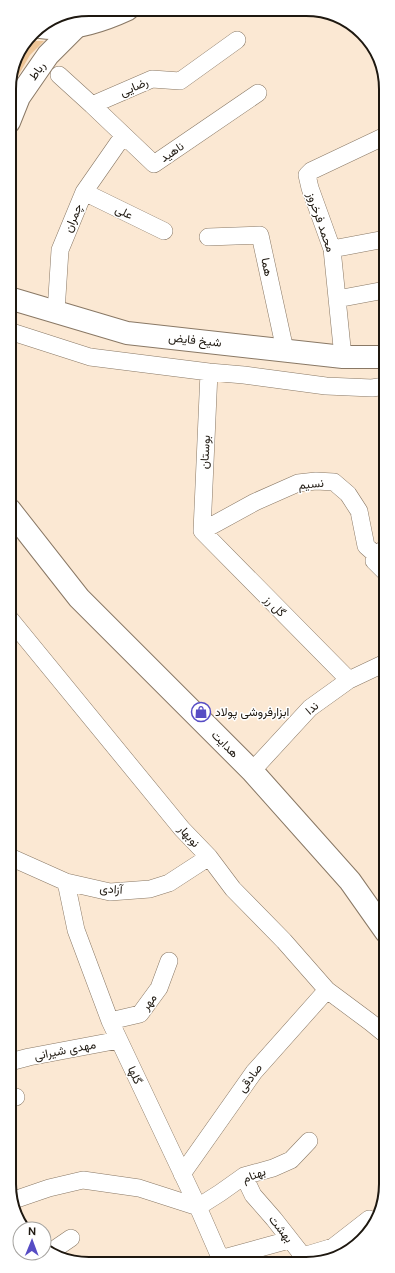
<svg xmlns="http://www.w3.org/2000/svg" width="395" height="1273" font-family="'DM Sans',Vazirmatn,sans-serif">
  <style>
    .green { fill: #eec596 }
    .lines { fill: none; stroke-linecap: round; stroke-linejoin: round }
    .minor-casing { stroke: #897865; stroke-width: 18 }
    .tertiary-casing { stroke: #897865; stroke-width: 24 }
    .secondary-casing { stroke: #897865; stroke-width: 24 }
    .primary-casing { stroke: #897865; stroke-width: 24 }
    .minor { stroke: #fff; stroke-width: 17 }
    .tertiary { stroke: #fff; stroke-width: 22 }
    .secondary { stroke: #fff; stroke-width: 22 }
    .primary { stroke: #fff; stroke-width: 22 }
    .labels { text-anchor: middle; dominant-baseline: central; stroke-width: 3; stroke-linejoin: round; paint-order: stroke }
    .street-label { font-size: 12px; fill: #1e1810; stroke: #fff }
    .poi-label { font-size: 12px; fill: #1e1810; stroke: #fff; text-anchor: start }
    .rim { fill: none; stroke: #1e1810; stroke-width: 2 }
  </style>
  <rect width="100%" height="100%" fill="#fbe8d3"/>
  <!-- green -->
  <path class="green" d="M26,41H44L30,55L18,76L9,101V83L17,53Z"/>
  <g class="lines">
    <defs>
      <path id="minor" d="M59,75L92,105L154,164L258,93
        M92,105L152,79L180,81L237,40
        M84,192L164,231
        M208,237L260,235L285,350
        M332,249L385,239
        M337,299L385,290
        M56,312L60,250L84,192L123,136
        M9,331L90,357L209,372L244,375L326,386L372,388L385,386
        M343,357L332,249L310,188L307,175L311,171L385,136
        M202,531L255,502L298,483L316,481L334,482L348,494L359,511L366,546L375,554L385,549
        M202,531L349,680
        M202,531L209,372
        M375,554L374,561L385,572
        M10,619L182,829L209,857L233,889L284,941L327,990L370,1022L386,1035
        M252,771L310,708L349,680L385,663
        M10,857L66,882L110,892L150,889L169,883L209,857
        M66,882L76,930L110,1021L198,1207L222,1262
        M110,1021L140,1014L159,988L169,961
        M10,1062L29,1057L119,1040
        M10,1098L16,1097
        M182,1174L254,1072L327,990
        M244,1176L253,1195L274,1219L303,1256L333,1247L369,1219
        M11,1201L49,1188L83,1180L139,1188L198,1207L220,1193L244,1176L273,1168L291,1160L309,1141
        M52,1251L71,1238
        M220,1259L289,1240"/>
      <path id="tertiary" d="M9,298L127,333L343,357H385"/>
      <path id="secondary" d="M9,122L19,97L48,55L76,27
        M10,510L79,598L252,771L350,881L386,932"/>
      <path id="primary" d="M39,27C69,32 100,22 128,9"/>
    </defs>
    <!-- minor casing -->
    <use href="#minor" class="minor-casing"/>
    <!-- tertiary casing -->
    <use href="#tertiary" class="tertiary-casing"/>
    <!-- secondary casing -->
    <use href="#secondary" class="secondary-casing"/>
    <!-- primary casing -->
    <use href="#primary" class="primary-casing"/>
    <!-- minor -->
    <use href="#minor" class="minor"/>
    <!-- tertiary -->
    <use href="#tertiary" class="tertiary"/>
    <!-- secondary -->
    <use href="#secondary" class="secondary"/>
    <!-- primary -->
    <use href="#primary" class="primary"/>
  </g>
  <!-- icons -->
  <defs>
    <symbol id="shop-ring" viewBox="-11 -11 22 22"><circle r="9.5" fill="#fff" stroke="#564cc4" stroke-width="1.5"/><path d="M-5-2.5h2.3a2.7 3.5 0 0 1 5.4 0H5L5.5 6h-11ZM-1.5-2.5h3a1.5 2.3 0 0 0-3 0Z" fill="#564cc4"/></symbol>
  </defs>
  <g fill-rule="evenodd">
    <use href="#shop-ring" x="190" y="701" width="22" height="22"/>
  </g>
  <g class="labels">
    <!-- street labels -->
    <g class="street-label">
      <text transform="translate(37 71) rotate(-55)">رباط</text>
      <text transform="translate(134 87) rotate(-23)">رضایی</text>
      <text transform="translate(172 152) rotate(-34)">ناهید</text>
      <text transform="translate(124 212) rotate(26)">علی</text>
      <text transform="translate(73 218) rotate(-67)">چمران</text>
      <text transform="translate(321 222) rotate(71)">محمد فرخروز</text>
      <text transform="translate(267 267) rotate(78)">هما</text>
      <text transform="translate(195 340) rotate(6)">شیخ فایض</text>
      <text transform="translate(205 452) rotate(-87)">بوستان</text>
      <text transform="translate(311 484) rotate(-6)">نسیم</text>
      <text transform="translate(275 606) rotate(45)">گل رز</text>
      <text transform="translate(312 708) rotate(-41)">ندا</text>
      <text transform="translate(225 744) rotate(45)">هدایت</text>
      <text transform="translate(189 836) rotate(48)">نوبهار</text>
      <text transform="translate(111 889) rotate(4)">آزادی</text>
      <text transform="translate(149 1002) rotate(-54)">مهر</text>
      <text transform="translate(65 1050) rotate(-11)">مهدی شیرانی</text>
      <text transform="translate(135 1075) rotate(65)">گلها</text>
      <text transform="translate(250 1078) rotate(-53)">صادقی</text>
      <text transform="translate(254 1175) rotate(-21)">بهنام</text>
      <text transform="translate(281 1229) rotate(52)">بهشت</text>
    </g>
    <!-- poi labels -->
    <g class="poi-label">
      <text x="215" y="712">ابزارفروشی پولاد</text>
    </g>
  </g>
  <!-- crop -->
  <path d="M0 0H395V1273H0ZM89 16H306A73 73 0 0 1 379 89V1184A73 73 0 0 1 306 1257H89A73 73 0 0 1 16 1184V89A73 73 0 0 1 89 16Z" fill="#fff" fill-rule="evenodd"/>
  <path class="rim" d="M89 16H306A73 73 0 0 1 379 89V1184A73 73 0 0 1 306 1257H89A73 73 0 0 1 16 1184V89A73 73 0 0 1 89 16Z"/>
  <!-- north arrow -->
  <g transform="translate(32 1241) rotate(1)"><circle r="19" fill="#ffffff" stroke="#a5a39f"/>
  <path d="M0-3L7 15L0 10L-7 15Z" fill="#564cc4"/>
  <text y="-6" font-size="11" font-weight="bold" text-anchor="middle" fill="#1e1810">N</text>
  </g>
</svg>
